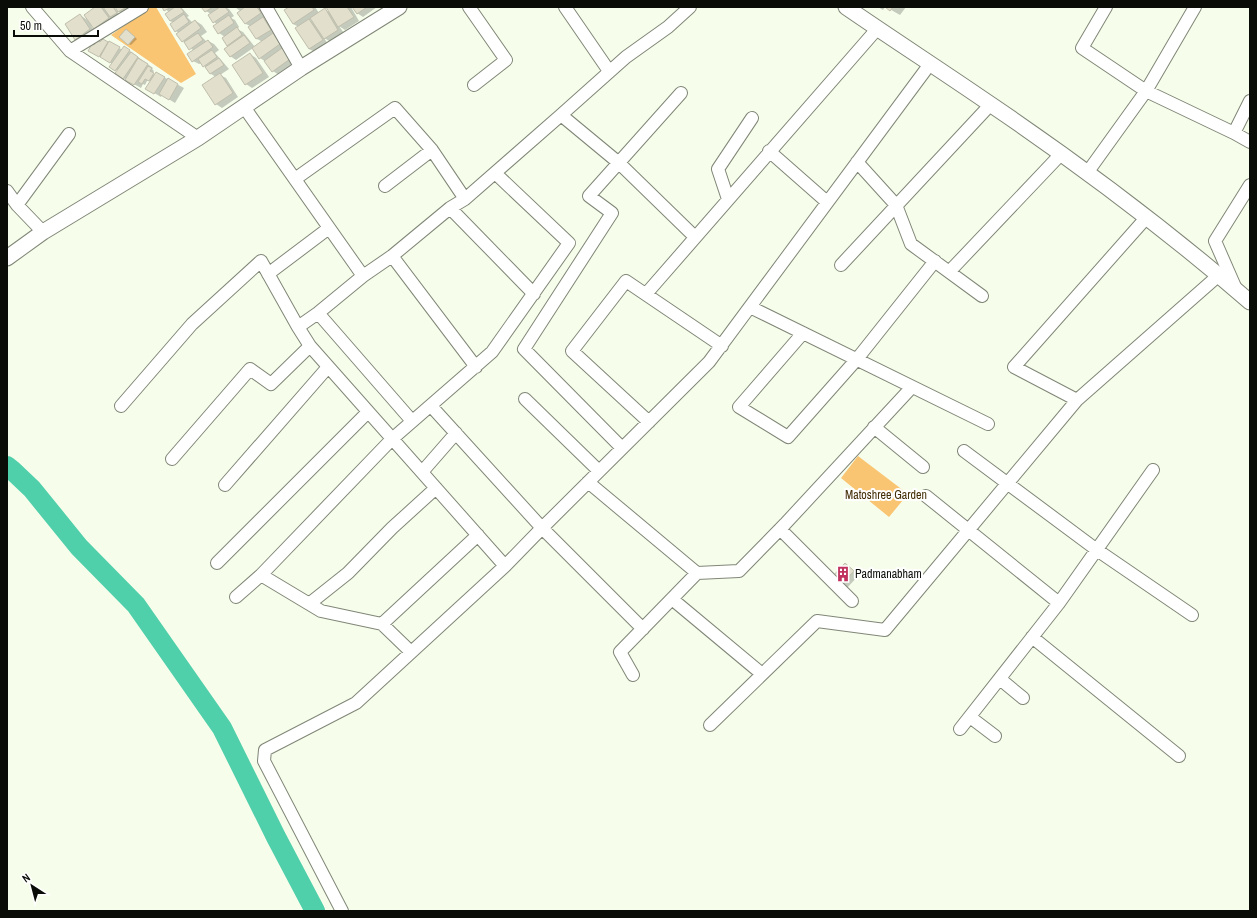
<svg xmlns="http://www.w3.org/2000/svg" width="1257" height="918" font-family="'Archivo Narrow',sans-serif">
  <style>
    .green { fill: #fac572 }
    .shadow { fill: #0003; fill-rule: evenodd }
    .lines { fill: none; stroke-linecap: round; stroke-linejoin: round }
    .river { stroke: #50cfab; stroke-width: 20 }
    .building { fill: #e2e0cd; stroke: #c0beac }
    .minor-casing { stroke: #808777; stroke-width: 14 }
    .tertiary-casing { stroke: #808777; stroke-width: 17 }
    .minor { stroke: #fff; stroke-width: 12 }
    .tertiary { stroke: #fff; stroke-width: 15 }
    .labels { text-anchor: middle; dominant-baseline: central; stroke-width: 4; stroke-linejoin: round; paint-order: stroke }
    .park-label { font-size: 12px; fill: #432d05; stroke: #fff }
    .poi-label { font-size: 12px; fill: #0a0c07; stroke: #fff; text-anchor: start }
  </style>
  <rect width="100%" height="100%" fill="#f6fdeb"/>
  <!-- green -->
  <path class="green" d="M151,7H156L196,74L181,83L111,35Z
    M858,456L908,494L889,517L841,478Z"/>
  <!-- shadow -->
  <path class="shadow" d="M97,7H102L106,9L104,7H114L119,14L104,34L91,26L96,33L82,42L76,39L80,15L89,21Z
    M116,7H126L127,9L122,13L117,11Z
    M163,7H181L189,16L187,17L193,23L196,21L202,25L207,32L201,36L207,42L208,41L214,44L219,50L215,53L229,69L220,75L226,78L238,97L222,108L216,104V77L211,74L202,63L199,64L193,61L194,51L183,41L179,33L176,31L174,23L170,21L166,14L169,12Z
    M203,7H225L229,9L234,16L231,18L235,20L239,27L237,29L243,32L255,47L263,42L257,39L249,27L250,26L246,24L238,13L240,11L235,7H260L267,16L264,19L269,22L276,34L274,35L279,38L286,48L283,49L288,52L296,62L279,75L273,71L266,62L260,58L253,48L236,60L230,56V47L227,45L225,37L219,33L217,24L214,22L211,14L206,11Z
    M291,7H315L319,13L325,10L331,13L327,7H351L359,21L345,30L339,26L344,33L331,42L324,38L328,44L315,52L309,49L299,27L293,24ZM312,19L316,24L310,20Z
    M353,7H377L363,17L357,13Z
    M878,7H885L883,10Z
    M886,7H906L900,15Z
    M127,30L137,39L131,45L129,44Z
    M103,40L123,50L124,48L130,51L153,68L152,69L154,71L152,74L155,75L156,73L184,88L175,103L162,95L161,97L146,88L151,81L148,79L145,85L143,84L141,88L123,78L118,71L111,67L113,64L90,50L94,46L101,44Z
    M250,54L256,58L269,77L252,88L246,84Z
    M845,564L851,568L859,575L847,588L841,584Z"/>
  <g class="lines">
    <!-- river -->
    <path class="river" d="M7,466L12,470L32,489L79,547L136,605L222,728L276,837L315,911"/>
  </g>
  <!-- building -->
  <path class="building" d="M95,7H101L109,18L94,29L84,15Z
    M103,7H113L117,13L110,17Z
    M115,7H125V8L118,12Z
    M162,7H171L164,11Z
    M175,7H180L184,12L170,21L165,14Z
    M201,7H213L205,12Z
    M220,7H225L229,12L213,23L208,15Z
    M245,7H257L261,13L245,24L237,13Z
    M289,7H312L314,10L293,24L284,10Z
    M326,7H347L354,17L338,27Z
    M352,7H367L357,14Z
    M885,7H893L890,11Z
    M325,8L338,30L324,39L310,18Z
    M80,14L90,29L75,40L65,24Z
    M184,14L189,22L175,32L170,24Z
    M229,15L234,23L218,34L213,26Z
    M263,17L271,30L256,39L248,27Z
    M309,19L323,40L309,49L295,28Z
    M195,20L201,28L182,42L176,34Z
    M237,27L242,35L227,46L222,38Z
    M126,29L135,37L128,45L119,37Z
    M198,33L203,40L189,50L184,42Z
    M273,33L280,44L259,59L252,48Z
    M244,35L250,43L230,57L224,49Z
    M103,39L108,42L99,57L88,51L92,44L94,45L97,40L100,42Z
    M208,40L213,47L192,62L187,54Z
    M109,41L120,47L110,63L100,57Z
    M124,46L130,50L115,71L109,67Z
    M282,48L290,59L272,72L264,61Z
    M212,50L217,57L203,67L198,59Z
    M131,52L138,57L123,79L115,73Z
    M250,53L263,73L245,85L232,65Z
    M138,58L148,64L134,85L125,80Z
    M219,58L224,65L210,74L205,67Z
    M148,66L152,68L150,71L154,73L149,81L145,79L142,84L138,82Z
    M156,72L165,77L154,94L145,89Z
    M220,73L233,93L215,105L202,85Z
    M168,78L178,84L169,100L159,94Z
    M845,563L854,571L841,585L832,577Z"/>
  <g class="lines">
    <defs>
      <path id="minor" d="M32,7L70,51L198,138
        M266,7L301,68
        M469,7L506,60L474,85
        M565,7L609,71
        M1106,7L1082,48L1146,91L1234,133L1250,142
        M70,51L142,7
        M244,107L363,276
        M561,115L619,163L695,237
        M1234,133L1250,101
        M769,151L827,202
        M857,162L896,205L911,244L982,296
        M1087,173L1146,91L1195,7
        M295,179L395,108L432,150L465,199
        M385,186L432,150
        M7,191L17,205L43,232
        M728,199L718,169L752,118
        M17,205L69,134
        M450,208L534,294
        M392,256L476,367
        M841,265L991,104
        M949,272L1061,154
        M268,274L329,228
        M1236,289L1215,241L1250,185
        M646,294L877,29
        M750,307L988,424
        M318,313L412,421
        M803,333L739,407L788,437L857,359L935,261
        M310,346L505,566L356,703L265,750L264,761L342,911
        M525,399L599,471
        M1077,400L1014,367L1146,218
        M121,406L192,324L261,261L298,327
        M431,406L542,528L643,629
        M649,422L572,351L626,281L722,346
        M874,427L923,467
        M622,448L524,349L612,213L589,196L681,93
        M964,451L1097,550L1192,615
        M172,459L250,369L271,384L310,346L298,327L318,313L363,276L392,256L450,208L465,199L561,115L626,57L668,27L690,7
        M422,472L456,433
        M588,482L697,573
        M225,485L328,367
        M926,496L1059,603
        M780,529L852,601
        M217,563L368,412
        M505,566L542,528L709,362L930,64
        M261,575L321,611L382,624L411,652
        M236,597L261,575L392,439L492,352L569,243L495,173
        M672,599L762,674
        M309,604L348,573L392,528L436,488
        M382,624L478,535
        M1032,637L1179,756
        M633,675L620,652L697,573L739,571L785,524L912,387
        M1000,679L1023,698
        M970,717L995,736
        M710,725L817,621L885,630L1077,400L1219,275
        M960,729L1059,603L1153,470"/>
      <path id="tertiary" d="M846,7C894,40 942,71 990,104C1080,165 1168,231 1250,302
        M7,258L43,232L198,138L301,68L399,7"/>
    </defs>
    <!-- minor casing -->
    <use href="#minor" class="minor-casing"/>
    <!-- tertiary casing -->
    <use href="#tertiary" class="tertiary-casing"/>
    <!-- minor -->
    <use href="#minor" class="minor"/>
    <!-- tertiary -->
    <use href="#tertiary" class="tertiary"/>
  </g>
  <!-- icons -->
  <defs>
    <symbol id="building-bare" viewBox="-9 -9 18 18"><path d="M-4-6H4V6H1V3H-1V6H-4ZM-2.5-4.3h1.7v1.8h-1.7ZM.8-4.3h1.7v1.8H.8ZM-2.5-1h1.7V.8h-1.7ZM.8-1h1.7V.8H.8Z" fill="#c1335f" stroke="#fff" stroke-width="2.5" paint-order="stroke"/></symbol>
  </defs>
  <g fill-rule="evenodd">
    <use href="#building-bare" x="832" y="563" width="22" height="22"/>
  </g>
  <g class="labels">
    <!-- park labels -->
    <g class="park-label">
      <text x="886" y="495">Matoshree Garden</text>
    </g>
    <!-- poi labels -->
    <g class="poi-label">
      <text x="855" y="574">Padmanabham</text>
    </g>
  </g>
  <!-- border -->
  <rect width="1257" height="918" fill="none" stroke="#0a0c07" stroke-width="16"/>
  <!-- north arrow -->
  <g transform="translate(32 886) rotate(324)" stroke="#ffffff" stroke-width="3" paint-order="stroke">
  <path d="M0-3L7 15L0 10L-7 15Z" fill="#0a0c07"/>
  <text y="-6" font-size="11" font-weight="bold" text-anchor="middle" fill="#0a0c07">N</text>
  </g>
  <!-- scale -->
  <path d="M14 30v6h84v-6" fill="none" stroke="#0a0c07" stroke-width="2"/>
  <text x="20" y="30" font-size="12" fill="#0a0c07" stroke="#ffffff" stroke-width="3" paint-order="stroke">50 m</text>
</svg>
